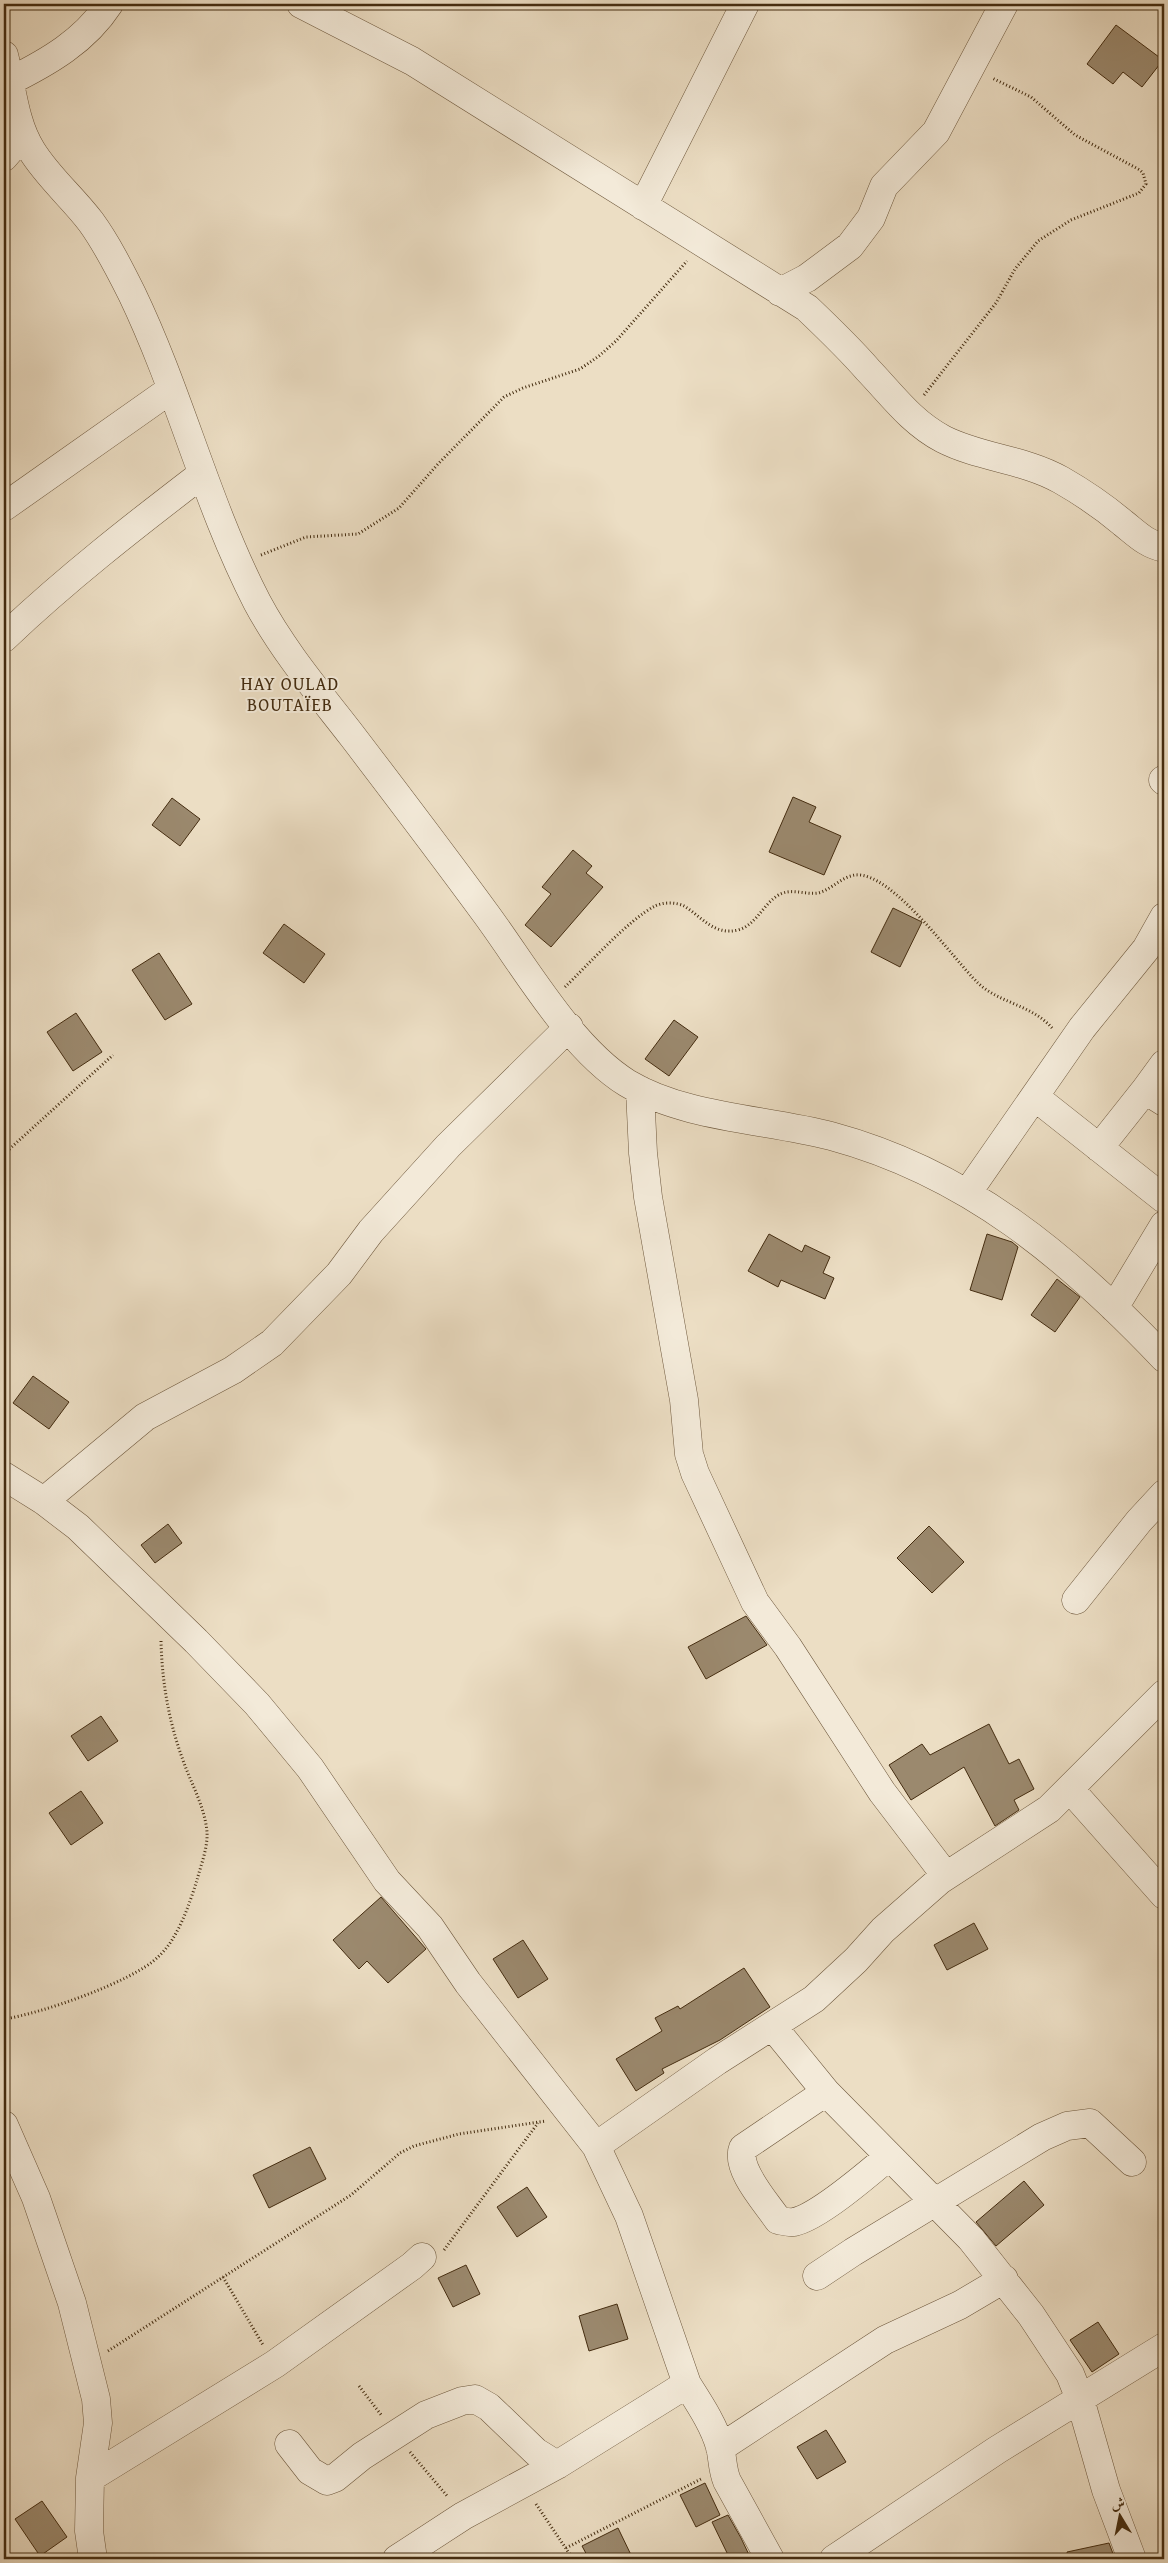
<svg xmlns="http://www.w3.org/2000/svg" width="1168" height="2563" font-family="'Gentium Book Plus',Amiri,serif">
  <style>
    .building { fill: #9b896e; stroke: #442c10 }
    .lines { fill: none; stroke-linecap: round; stroke-linejoin: round }
    .minor-casing { stroke: #6e583d; stroke-width: 29 }
    .path { stroke: #442c10; stroke-width: 3; stroke-dasharray: 1 2.5; stroke-linecap: butt }
    .minor { stroke: #f3ead9; stroke-width: 28 }
    .labels { text-anchor: middle; dominant-baseline: central; stroke-width: 4; stroke-linejoin: round; paint-order: stroke }
    .neighbourhood-label { font-size: 18px; letter-spacing: 1px; fill: #442c10; stroke: #f3ead9 }
  </style>
  <rect width="100%" height="100%" fill="#ecdec4"/>
  <filter id="stains"><feTurbulence type="fractalNoise" baseFrequency=".004" numOctaves="4"/><feColorMatrix values="0 0 0 0 .2 0 0 0 0 .09 0 0 0 0 .02 0 0 0 .5 -.17"/></filter>
  <radialGradient id="worn" r=".72"><stop offset=".6" stop-color="#630" stop-opacity="0"/><stop offset="1" stop-color="#630" stop-opacity=".3"/></radialGradient>
  <!-- building -->
  <path class="building" d="M1116,25L1163,60L1142,87L1123,72L1113,84L1087,64Z
    M793,797L816,807L809,822L841,836L824,875L769,852Z
    M172,798L200,819L180,846L152,825Z
    M573,850L592,866L586,873L603,887L551,947L525,925L551,894L542,887Z
    M893,908L922,922L900,967L871,952Z
    M284,924L325,954L304,983L263,953Z
    M159,953L192,1004L165,1020L132,970Z
    M76,1013L102,1052L73,1071L47,1032Z
    M674,1020L698,1037L669,1076L645,1059Z
    M769,1234L802,1252L805,1245L830,1257L823,1273L834,1278L825,1299L781,1280L778,1287L748,1271Z
    M987,1234L1012,1242L1018,1247L1002,1300L970,1290Z
    M1057,1279L1080,1297L1055,1332L1031,1315Z
    M33,1376L69,1402L49,1429L13,1403Z
    M168,1524L182,1543L155,1563L141,1545Z
    M929,1526L964,1562L932,1593L897,1558Z
    M746,1616L767,1645L706,1679L688,1647Z
    M101,1716L118,1741L88,1761L71,1736Z
    M989,1724L1009,1764L1019,1759L1034,1789L1014,1800L1019,1810L995,1826L964,1767L911,1800L889,1765L922,1744L930,1755Z
    M81,1791L103,1823L71,1845L49,1813Z
    M381,1897L426,1949L388,1983L367,1961L359,1969L333,1940Z
    M974,1923L988,1949L947,1970L934,1945Z
    M523,1940L548,1979L518,1998L493,1959Z
    M744,1968L770,2007L720,2040L662,2069L664,2073L636,2091L616,2059L662,2031L655,2018L678,2006L680,2009Z
    M310,2147L326,2179L269,2208L253,2175Z
    M1024,2181L1044,2205L996,2246L976,2222Z
    M527,2187L547,2217L517,2237L497,2207Z
    M466,2265L480,2294L453,2307L438,2278Z
    M617,2304L628,2339L589,2351L579,2316Z
    M1098,2322L1119,2354L1092,2372L1070,2340Z
    M826,2430L846,2462L817,2479L797,2447Z
    M705,2483L720,2515L696,2527L680,2495Z
    M42,2501L67,2537L40,2556L15,2519Z
    M728,2515L741,2538L751,2559H730L712,2522Z
    M618,2528L633,2559H589L582,2546Z
    M1109,2543L1115,2559H1068L1067,2552Z"/>
  <g class="lines">
    <defs>
      <path id="minor" d="M301,4L412,61L807,308C828,328 849,348 868,370C892,395 911,422 943,439C980,458 1024,459 1061,480C1082,492 1104,507 1123,523C1137,534 1146,544 1164,548
        M4,55C12,86 14,123 32,151C48,177 73,198 91,222C107,244 120,270 132,294C180,394 206,503 257,602C283,651 319,693 353,737C398,796 442,854 486,914C525,967 571,1048 627,1083C685,1118 766,1119 831,1136C968,1173 1068,1257 1164,1358
        M10,81C48,62 85,41 109,4
        M4,157L23,135
        M643,206L745,4
        M780,292L807,278L850,246L871,218L884,186L936,132L1004,4
        M4,507L170,390
        M4,638C66,579 134,526 202,474
        M1163,780L1164,781
        M640,1090L643,1153L648,1197L684,1400L689,1454L695,1473L755,1602L788,1647L882,1792L946,1876
        M1145,1090L1164,1064
        M1035,1097L1164,1199
        M1099,1148L1145,1090L1164,1102
        M968,1192L1082,1028L1146,949L1164,917
        M1114,1308L1164,1225
        M4,1476L44,1501L78,1527L196,1641L257,1704L310,1768L387,1881L430,1927L468,1983L596,2146L629,2216L687,2384C699,2403 714,2425 720,2447C723,2459 722,2469 727,2481L770,2559
        M44,1501L145,1417L233,1370L272,1343L339,1274L371,1231L448,1146L569,1027
        M1076,1600L1139,1521L1164,1494
        M1070,1789L1164,1895
        M773,2027L826,2092L971,2239L1031,2315L1070,2374L1080,2399L1106,2490L1132,2559
        M826,2092L743,2148C735,2169 766,2202 778,2220C783,2221 789,2223 794,2222C818,2217 868,2174 888,2157
        M4,2125L36,2198L72,2303L96,2399L98,2423L90,2478L89,2531L93,2559
        M596,2146L717,2061L814,1999L856,1960L883,1930L940,1880L1049,1809L1164,1694
        M817,2276L853,2252L1042,2137L1067,2126L1090,2123L1132,2162
        M289,2444L310,2471L327,2481L335,2478L362,2456L426,2415L462,2401L475,2399L489,2407L536,2452L557,2465
        M720,2448L885,2340L960,2305L1004,2279
        M90,2478L275,2364L412,2266L422,2257
        M397,2559L463,2516L557,2465L687,2384
        M834,2559L997,2450L1164,2347"/>
    </defs>
    <!-- minor casing -->
    <use href="#minor" class="minor-casing"/>
    <!-- path -->
    <path class="path" d="M924,395L996,303L1015,269L1038,241L1071,220L1139,193L1146,184L1143,173L1140,170L1075,135L1031,97L992,78
      M261,555L306,537L358,534L399,508L438,464L504,397L523,388L580,369L599,356L616,341L687,261
      M565,987C588,965 628,920 655,906C663,902 676,902 684,906C701,916 714,936 738,930C756,925 762,906 777,896C790,887 804,895 818,893C831,890 841,877 855,875C892,871 953,959 978,983C999,1003 1032,1005 1052,1028
      M4,1154L113,1055
      M4,2019C40,2014 132,1982 158,1957C178,1939 189,1905 197,1880C201,1865 208,1847 207,1832C205,1808 192,1785 184,1763C169,1723 162,1683 161,1641
      M444,2250L538,2123
      M223,2277L263,2345
      M108,2351L351,2195L400,2153L414,2146L459,2134L546,2121
      M359,2386L382,2416
      M410,2452L448,2497
      M536,2504L573,2559
      M566,2548L701,2479"/>
    <!-- minor -->
    <use href="#minor" class="minor"/>
  </g>
  <g class="labels">
    <!-- neighbourhood labels -->
    <g class="neighbourhood-label">
      <text x="290" y="683">HAY OULAD<tspan x="290" dy="21">BOUTAÏEB</tspan></text>
    </g>
  </g>
  <!-- margin -->
  <rect width="1168" height="2563" fill="none" stroke="#ecdec4" stroke-width="20"/>
  <rect x="5" y="5" width="1158" height="2553" fill="none" stroke="#442c10" stroke-width="2.5"/>
  <rect x="10" y="10" width="1148" height="2543" fill="none" stroke="#442c10"/>
  <!-- north arrow -->
  <g transform="translate(1120 2516) rotate(350)" stroke="#f3ead9" stroke-width="4" paint-order="stroke">
  <path d="M0-4L9 19L0 12L-9 19Z" fill="#442c10"/>
  <text y="-8" font-size="14" font-weight="bold" text-anchor="middle" fill="#442c10">ش</text>
  </g>
  <rect width="100%" height="100%" filter="url(#stains)"/>
  <rect width="100%" height="100%" fill="url(#worn)"/>
</svg>
